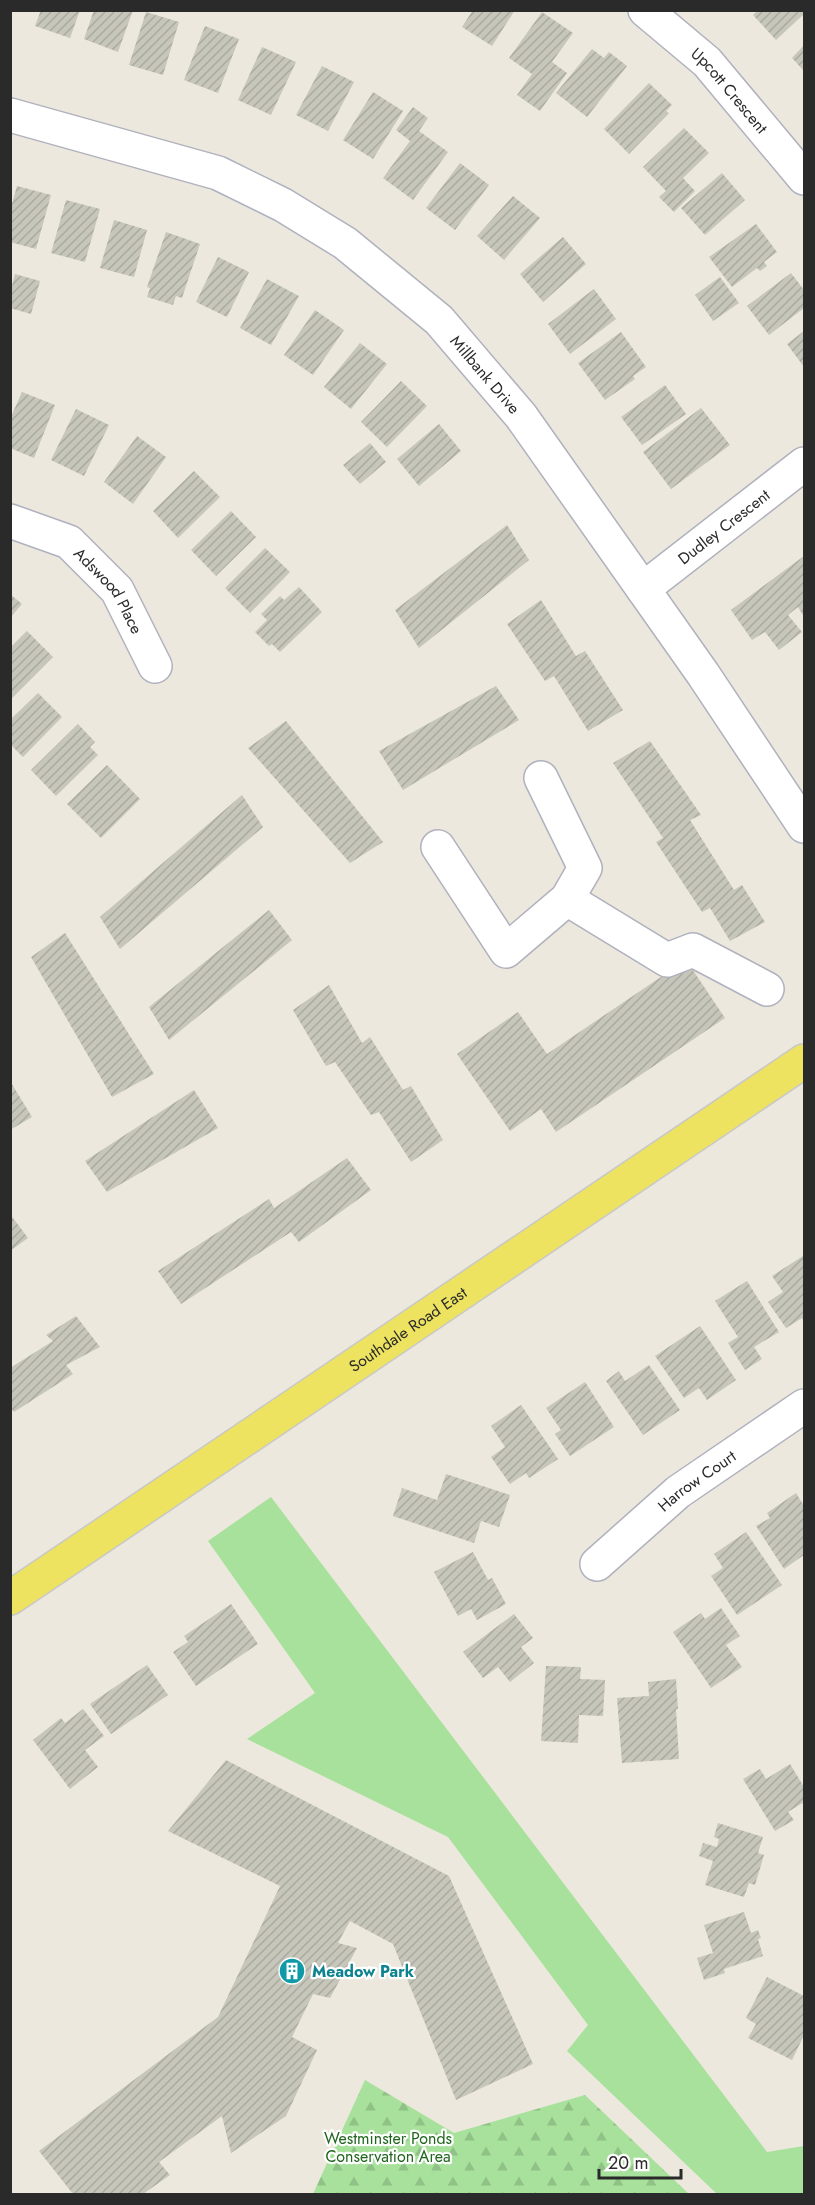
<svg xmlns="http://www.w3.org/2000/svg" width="815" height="2205" font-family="Jost,sans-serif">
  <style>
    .grass { fill: #a7e19b }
    .forest { fill: url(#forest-firs) }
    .building { fill: url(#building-hatch) }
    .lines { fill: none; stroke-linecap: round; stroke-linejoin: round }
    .minor-casing { stroke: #b0b1be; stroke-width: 36 }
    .major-casing { stroke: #c8c8c8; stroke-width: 36 }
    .minor { stroke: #fff; stroke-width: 33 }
    .major { stroke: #ede361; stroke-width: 33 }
    .labels { text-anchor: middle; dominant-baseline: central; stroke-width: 4.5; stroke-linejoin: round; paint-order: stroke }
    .street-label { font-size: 16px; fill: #2a2a2a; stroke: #fff }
    .culture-label { font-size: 16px; font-weight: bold; fill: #0d838f; stroke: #fff; text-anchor: start }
    .park-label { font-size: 16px; fill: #1f661c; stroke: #fff }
  </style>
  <defs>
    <pattern id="forest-firs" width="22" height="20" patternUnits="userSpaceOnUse" patternTransform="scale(1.5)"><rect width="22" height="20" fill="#a7e19b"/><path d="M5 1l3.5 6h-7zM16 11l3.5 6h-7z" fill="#90c186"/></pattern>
    <pattern id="building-hatch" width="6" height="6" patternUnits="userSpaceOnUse" patternTransform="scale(1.5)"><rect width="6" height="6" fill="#c7c6bb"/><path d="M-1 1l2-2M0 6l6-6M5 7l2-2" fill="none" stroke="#abaaa1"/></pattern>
  </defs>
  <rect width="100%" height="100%" fill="#ece8dd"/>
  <!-- grass -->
  <path class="grass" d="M271,1497L767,2152L804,2146V2194H717L567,2051L588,2025L448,1837L247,1739L315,1693L208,1541Z"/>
  <!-- forest -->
  <path class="forest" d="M365,2080L454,2133L585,2095L689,2194H313Z"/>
  <!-- building -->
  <path class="building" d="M41,10H80L70,38L35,26Z
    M94,10H133L118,52L84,39Z
    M473,10H515L492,46L462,27Z
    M758,10H804V14L776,40L753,15Z
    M146,12L179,22L163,75L129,65Z
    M542,12L573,33L552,62L567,73L540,111L517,95L532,74L509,58Z
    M205,26L239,39L218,93L184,80Z
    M804,45V71L792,58Z
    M262,47L296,62L271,115L238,100Z
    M592,49L604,58L609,52L627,66L587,117L556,93Z
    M322,66L354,82L328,131L296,115Z
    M649,83L672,105L666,111L669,113L629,154L604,129Z
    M373,92L403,111L373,159L343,140Z
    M413,107L428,118L419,131L448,152L413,200L383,178L410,141L396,130Z
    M684,128L709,153L683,178L695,191L674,212L659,197L666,191L643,167Z
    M460,163L489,185L455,230L426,208Z
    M722,173L745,200L705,235L681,208Z
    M17,186L51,195L36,249L10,242V211Z
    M513,196L540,218L504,260L477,236Z
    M66,200L100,209L85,262L51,253Z
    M114,220L147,230L134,277L100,268Z
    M756,224L777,252L764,262L767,266L760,271L757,268L732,287L709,257Z
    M166,232L200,244L182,298L176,296L173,305L147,297L150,288L147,287Z
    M563,237L586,264L543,302L520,274Z
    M218,257L249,272L227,317L196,302Z
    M791,273L804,290V308L769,335L747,306Z
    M15,274L40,281L31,314L10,308V293Z
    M720,277L739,303L713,321L695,295Z
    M267,279L299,296L271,345L240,328Z
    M594,289L616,319L570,354L548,324Z
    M315,310L344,330L313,375L284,355Z
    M804,331V367L787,344Z
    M621,332L646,367L633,376L635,379L605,400L578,363Z
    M360,343L387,364L351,409L324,387Z
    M401,381L427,406L387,447L361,422Z
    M665,385L686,414L642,445L621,417Z
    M22,392L55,405L34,458L10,448V419Z
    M701,408L730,445L671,489L643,452Z
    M76,409L109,425L84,476L51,460Z
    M439,424L461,451L419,486L397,459Z
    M137,436L166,457L133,504L104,482Z
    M370,443L386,462L360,484L343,465Z
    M194,471L220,497L178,538L153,511Z
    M231,511L256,537L216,576L191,550Z
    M507,525L529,560L419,648L395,610Z
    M265,548L290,572L250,613L225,588Z
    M804,556V617L798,607L788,615L802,632L779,650L765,632L752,640L731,610Z
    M299,587L322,612L280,652L272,644L269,646L255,632L267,620L261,614L280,596L284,600Z
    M10,594L22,604L10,618Z
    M541,600L576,656L585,651L623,710L588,731L554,676L545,681L507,624Z
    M27,631L53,657L12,698L10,648Z
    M496,686L519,720L403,790L379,751Z
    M38,693L62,717L23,757L10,744V720Z
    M286,721L383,842L350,863L248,748Z
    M78,724L95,742L90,747L98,755L56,796L31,770Z
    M650,741L701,815L690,820L734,890L742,885L765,922L730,941L710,908L702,912L656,842L663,838L613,763Z
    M107,765L140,799L101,838L67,804Z
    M242,795L263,827L120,949L100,917Z
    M269,910L292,940L169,1040L149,1007Z
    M65,933L154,1074L112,1097L31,957Z
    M686,960L725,1018L556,1132L541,1109L510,1131L457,1054L518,1012L547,1054Z
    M329,985L362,1043L370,1037L403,1090L411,1086L443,1140L411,1162L379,1112L371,1115L335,1062L326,1066L293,1010Z
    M10,1081L32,1117L10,1130Z
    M194,1090L218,1128L107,1192L85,1161Z
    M347,1158L371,1190L299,1242L291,1232L181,1304L158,1271L269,1199L274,1208Z
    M10,1214L28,1238L10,1251Z
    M803,1256L804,1259V1322L802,1318L786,1328L768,1302L783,1292L772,1276Z
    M747,1281L779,1332L754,1347L762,1359L745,1370L728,1343L738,1337L715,1301Z
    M76,1316L100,1347L66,1365L73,1374L14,1412L10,1407V1368L53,1341L46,1335Z
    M700,1326L736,1380L707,1400L699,1388L684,1398L655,1356Z
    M649,1365L680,1410L643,1435L606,1381L619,1371L625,1381Z
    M585,1382L614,1427L570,1456L555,1434L561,1430L546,1408Z
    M521,1405L558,1459L529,1478L526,1473L510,1484L491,1457L505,1447L491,1426Z
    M446,1474L510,1495L499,1527L481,1521L474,1543L393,1516L402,1488L437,1500Z
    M796,1493L804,1506V1555L784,1569L756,1526L770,1518L767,1513Z
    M746,1532L782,1585L737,1615L711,1576L723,1568L714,1554Z
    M473,1552L488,1580L492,1578L506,1604L477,1620L471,1609L458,1616L434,1572Z
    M231,1604L258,1644L196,1686L173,1652L188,1642L184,1636Z
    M721,1608L740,1636L726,1645L742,1667L711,1688L673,1632L701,1613L705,1619Z
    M514,1614L533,1638L521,1647L534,1663L510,1682L498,1667L483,1678L463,1652Z
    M147,1665L168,1695L111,1734L90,1704Z
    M546,1666L581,1667L580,1679L605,1680L603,1716L579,1715L578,1743L541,1741Z
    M676,1679L678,1709H676L679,1759L622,1763L617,1698L649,1696L648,1682Z
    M83,1709L104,1736L85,1750L98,1767L70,1789L33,1740L61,1718L65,1723Z
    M226,1760L449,1876L533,2064L456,2100L393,1944L350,1921L338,1943L357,1948L330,1998L313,1994L292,2037L317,2050L286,2116L231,2153L222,2116L159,2162L170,2175L143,2194H73L39,2151L218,2017L280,1886L168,1831Z
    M790,1764L804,1787V1802L788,1812L794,1820L775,1831L743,1779L760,1769L766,1779Z
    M718,1823L763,1837L758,1853L764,1855L755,1885L749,1883L744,1897L705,1885L713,1861L699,1856L703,1843L717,1847L719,1839L714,1837Z
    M744,1912L751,1933L758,1930L761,1938L758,1939L763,1956L724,1969L725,1973L704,1980L697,1958L713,1953L704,1925Z
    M767,1977L804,1996V2035L792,2060L748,2038L756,2024L746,2018Z"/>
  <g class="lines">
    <defs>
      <g id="minor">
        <path id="s1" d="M645,10L707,62L804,178"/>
        <path id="s2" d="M10,115L218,173L283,205L345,243L439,320L521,416L703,674L804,826"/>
        <path id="s3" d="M10,521L69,542L117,590L155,666"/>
        <path id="s4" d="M643,589L804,464"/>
        <path d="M438,847L506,951L567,899L585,868L541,778"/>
        <path d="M567,899L667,960L693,950L767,989"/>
        <path id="s5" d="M597,1564L678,1492L804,1406"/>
      </g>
      <g id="major">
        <path id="s6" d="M10,1598L804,1061"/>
      </g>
    </defs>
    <!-- minor casing -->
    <use href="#minor" class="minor-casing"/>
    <!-- major casing -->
    <use href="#major" class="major-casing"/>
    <!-- minor -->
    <use href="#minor" class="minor"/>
    <!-- major -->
    <use href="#major" class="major"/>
  </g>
  <!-- icons -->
  <defs>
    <symbol id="building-disc" viewBox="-11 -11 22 22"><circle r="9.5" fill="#0f9aa8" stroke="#fff"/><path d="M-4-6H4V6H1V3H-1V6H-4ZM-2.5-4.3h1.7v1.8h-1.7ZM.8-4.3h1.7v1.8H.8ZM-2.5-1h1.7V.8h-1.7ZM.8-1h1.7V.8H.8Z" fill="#fff"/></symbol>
  </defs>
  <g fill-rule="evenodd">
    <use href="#building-disc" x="277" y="1956" width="30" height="30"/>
  </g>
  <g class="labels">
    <!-- street labels -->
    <g class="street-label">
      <text stroke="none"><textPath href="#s1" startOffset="117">Upcott Crescent</textPath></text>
      <text stroke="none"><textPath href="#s2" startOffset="554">Millbank Drive</textPath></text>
      <text stroke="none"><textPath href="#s4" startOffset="102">Dudley Crescent</textPath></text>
      <text stroke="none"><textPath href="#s3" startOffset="126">Adswood Place</textPath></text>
      <text stroke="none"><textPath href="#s6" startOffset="480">Southdale Road East</textPath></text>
      <text stroke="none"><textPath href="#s5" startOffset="130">Harrow Court</textPath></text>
    </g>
    <!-- culture labels -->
    <g class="culture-label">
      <text x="312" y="1971">Meadow Park</text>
    </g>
    <!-- park labels -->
    <g class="park-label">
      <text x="388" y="2138">Westminster Ponds<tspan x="388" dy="18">Conservation Area</tspan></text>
    </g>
  </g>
  <!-- border -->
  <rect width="815" height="2205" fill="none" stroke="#2a2a2a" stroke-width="24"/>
  <!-- scale -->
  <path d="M599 2169v9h82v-9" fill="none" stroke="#2a2a2a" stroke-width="3"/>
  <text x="608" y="2169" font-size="18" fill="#2a2a2a" stroke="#ffffff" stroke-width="4.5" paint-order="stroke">20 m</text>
</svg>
